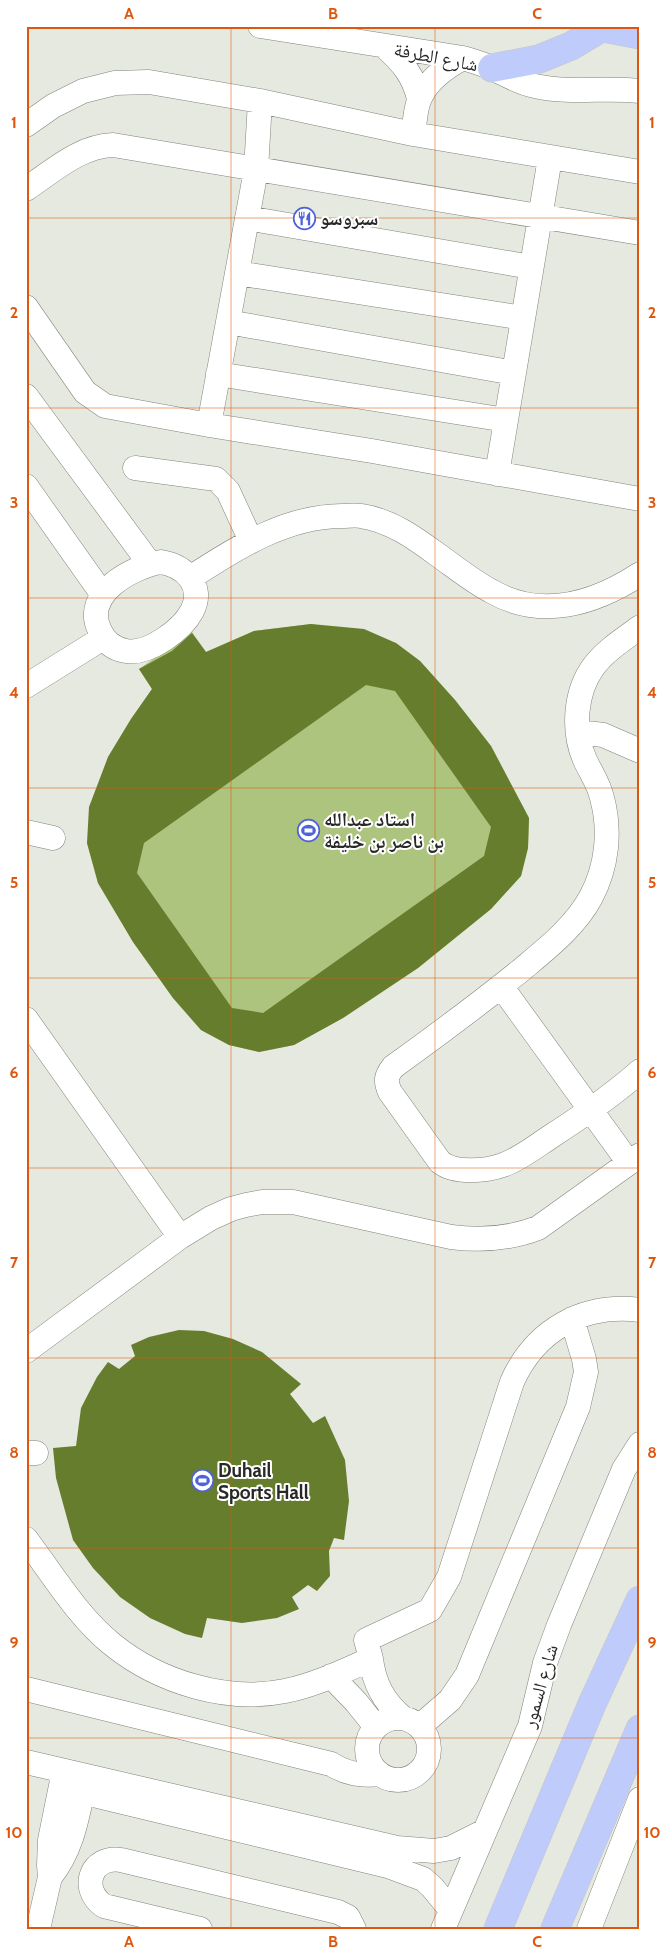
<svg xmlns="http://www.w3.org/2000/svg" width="666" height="1955" font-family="Cabin,'Noto Naskh Arabic',sans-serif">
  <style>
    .green { fill: #adc47e }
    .building { fill: #667d2e; fill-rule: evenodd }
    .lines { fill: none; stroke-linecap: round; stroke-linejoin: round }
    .minor-casing { stroke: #81847b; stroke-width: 25 }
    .major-casing { stroke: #c7c7c7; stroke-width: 29 }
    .minor { stroke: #fff; stroke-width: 24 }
    .major { stroke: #bfcbfa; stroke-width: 28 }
    .grid { fill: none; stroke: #de570d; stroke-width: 1; stroke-opacity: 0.55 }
    .labels { text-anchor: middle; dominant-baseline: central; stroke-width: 4; stroke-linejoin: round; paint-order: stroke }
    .street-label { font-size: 19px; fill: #282926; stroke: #fff }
    .poi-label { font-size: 19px; font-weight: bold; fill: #282926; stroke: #fff; text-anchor: start }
    .neatline { fill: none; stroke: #de570d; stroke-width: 2 }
    .grid-label { font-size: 16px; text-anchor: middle; font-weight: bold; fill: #de570d }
  </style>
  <rect width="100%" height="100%" fill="#e5e9df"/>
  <!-- green -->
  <path class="green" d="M311,624L396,643L420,661L455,700L491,746L529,818L528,848L521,876L491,909L418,968L343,1018L294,1045L259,1052L229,1045L201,1030L173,998L133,942L98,883L87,843L108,757L131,719L152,689L139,669L192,632L206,652L254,631Z"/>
  <!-- building -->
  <path class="building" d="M311,624L364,629L396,643L420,661L455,700L491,746L529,818L528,848L521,876L491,909L418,968L343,1018L294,1045L259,1052L229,1045L201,1030L173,998L133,942L98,883L87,843L89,807L108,757L131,719L152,689L139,669L172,651L192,633L206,652L254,631ZM366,685L395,691L491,827L484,856L263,1013L232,1008L137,873L144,843Z
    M179,1330L204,1331L233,1339L262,1352L301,1384L290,1394L313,1423L325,1416L345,1460L349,1501L344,1540L334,1538L329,1551L330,1576L317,1591L308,1585L292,1597L299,1609L277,1618L242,1623L207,1618L202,1638L185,1634L150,1618L120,1597L93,1568L73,1540L56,1478L53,1448L76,1446L81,1408L97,1377L108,1362L119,1369L135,1356L131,1345L149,1337Z"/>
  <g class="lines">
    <defs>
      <path id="minor" d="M260,26L463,58C473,61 483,64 492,68C507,75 519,83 535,86C570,94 605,87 640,91
        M385,47C402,62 414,76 419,99
        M26,125L53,106L83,91L115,83L149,82L260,101L413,134L640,172
        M413,134C415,123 415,108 420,98C428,80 446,67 463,58
        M26,189C53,171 80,146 113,145L640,233
        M247,218L531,267
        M237,273L523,318
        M26,307L85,392L105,406L209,425L372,451L640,499
        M228,322L514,373
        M218,374L506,420
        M26,396L150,564
        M209,425L256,170L260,101
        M135,468L216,479L228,491L251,541
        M497,474L550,158
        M26,486L103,595
        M161,562C185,566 205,586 192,611C182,630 148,655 126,651C114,649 105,642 100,631C81,594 132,567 161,562Z
        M190,578C236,548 286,516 342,516C348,516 355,515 361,516C390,520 415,538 438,555C455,567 472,581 491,591C541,620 594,604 640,574
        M640,627C624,639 606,650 594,666C575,691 572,731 585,760C591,773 599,784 602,798C611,831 607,867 591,897C575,927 545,950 520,971C479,1004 436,1036 393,1067C386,1076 385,1081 390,1092L440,1162C455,1174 486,1171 503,1165C520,1159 535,1147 550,1137C581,1117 612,1096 640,1071
        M26,686L103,638
        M579,732L603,735L640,751
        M26,832L53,838
        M501,986L629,1163
        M26,1019L180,1237
        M26,1351L180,1237L211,1218L231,1209L246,1205L262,1202H293L451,1237C481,1241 509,1239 538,1228L640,1155
        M26,1453H36
        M26,1539C53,1575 78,1617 113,1645C159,1682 227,1703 285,1691C315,1685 344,1671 371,1659L366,1640L430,1610L449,1577L512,1382C535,1330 583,1303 640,1310
        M371,1659C374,1684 384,1702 403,1718
        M331,1676L356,1702L376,1727
        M26,1689L331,1764C347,1774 361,1776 380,1774
        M367 1749a31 31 0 1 1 62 0a31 31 0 1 1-62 0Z
        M420,1726L450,1700L467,1675L578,1407L586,1372L584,1359L572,1319
        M26,1762L397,1848L434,1851L451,1848L485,1831
        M98,1796L388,1866L423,1879L432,1887L451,1910
        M50,1877C74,1848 78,1811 86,1776
        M38,1929L50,1877L49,1865L50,1840L64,1771
        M200,1929L104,1906C79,1889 91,1855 121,1860L338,1912L348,1917L354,1929
        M443,1929L530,1726L545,1663L559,1625L624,1469L640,1444
        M589,1929L640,1799"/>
      <path id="major" d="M593,26L640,35
        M492,68L539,59L571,46L601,28
        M498,1929L592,1704L640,1600
        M555,1929L640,1729"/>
    </defs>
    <!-- minor casing -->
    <use href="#minor" class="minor-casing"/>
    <!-- major casing -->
    <use href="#major" class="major-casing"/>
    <!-- minor -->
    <use href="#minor" class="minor"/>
    <!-- major -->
    <use href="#major" class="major"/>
  </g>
  <!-- grid -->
  <path class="grid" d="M231,26V1929M435,26V1929M26,218H640M26,408H640M26,598H640M26,788H640M26,978H640M26,1168H640M26,1358H640M26,1548H640M26,1738H640"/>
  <!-- icons -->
  <defs>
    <symbol id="restaurant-ring" viewBox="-11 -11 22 22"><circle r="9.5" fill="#fff" stroke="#5162d8" stroke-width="1.5"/><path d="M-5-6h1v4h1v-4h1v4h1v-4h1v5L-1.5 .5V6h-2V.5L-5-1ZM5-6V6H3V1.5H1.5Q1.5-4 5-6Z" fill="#5162d8"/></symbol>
    <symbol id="stadium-ring" viewBox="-11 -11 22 22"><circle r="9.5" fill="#fff" stroke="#5162d8" stroke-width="1.5"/><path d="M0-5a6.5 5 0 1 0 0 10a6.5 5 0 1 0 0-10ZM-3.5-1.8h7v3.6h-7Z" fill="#5162d8"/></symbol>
  </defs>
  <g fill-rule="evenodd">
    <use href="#restaurant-ring" x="292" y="206" width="25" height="25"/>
    <use href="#stadium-ring" x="296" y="818" width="25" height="25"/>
    <use href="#stadium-ring" x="190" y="1468" width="25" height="25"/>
  </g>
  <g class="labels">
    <!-- street labels -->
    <g class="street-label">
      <text transform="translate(436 57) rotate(11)">شارع الطرفة</text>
      <text transform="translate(540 1686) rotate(-74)">شارع السمور</text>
    </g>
    <!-- poi labels -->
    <g class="poi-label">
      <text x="320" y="218">سبروسو</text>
      <text x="324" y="819">استاد عبدالله<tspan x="324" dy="22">بن ناصر بن خليفة</tspan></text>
      <text x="218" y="1470">Duhail<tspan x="218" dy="22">Sports Hall</tspan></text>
    </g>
  </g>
  <!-- border -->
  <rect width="666" height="1955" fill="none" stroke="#ffffff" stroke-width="55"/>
  <rect x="28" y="28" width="610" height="1900" class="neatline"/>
  <g class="grid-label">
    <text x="129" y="19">A</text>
    <text x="333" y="19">B</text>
    <text x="537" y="19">C</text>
    <text x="14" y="128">1</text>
    <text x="652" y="128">1</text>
    <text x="14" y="318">2</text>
    <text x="652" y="318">2</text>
    <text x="14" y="508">3</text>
    <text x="652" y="508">3</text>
    <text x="14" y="698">4</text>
    <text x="652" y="698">4</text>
    <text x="14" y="888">5</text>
    <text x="652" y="888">5</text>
    <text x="14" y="1078">6</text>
    <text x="652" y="1078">6</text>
    <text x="14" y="1268">7</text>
    <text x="652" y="1268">7</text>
    <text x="14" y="1458">8</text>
    <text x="652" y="1458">8</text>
    <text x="14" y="1648">9</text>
    <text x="652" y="1648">9</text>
    <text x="14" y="1838">10</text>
    <text x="652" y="1838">10</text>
    <text x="129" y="1947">A</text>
    <text x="333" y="1947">B</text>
    <text x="537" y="1947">C</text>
  </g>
</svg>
